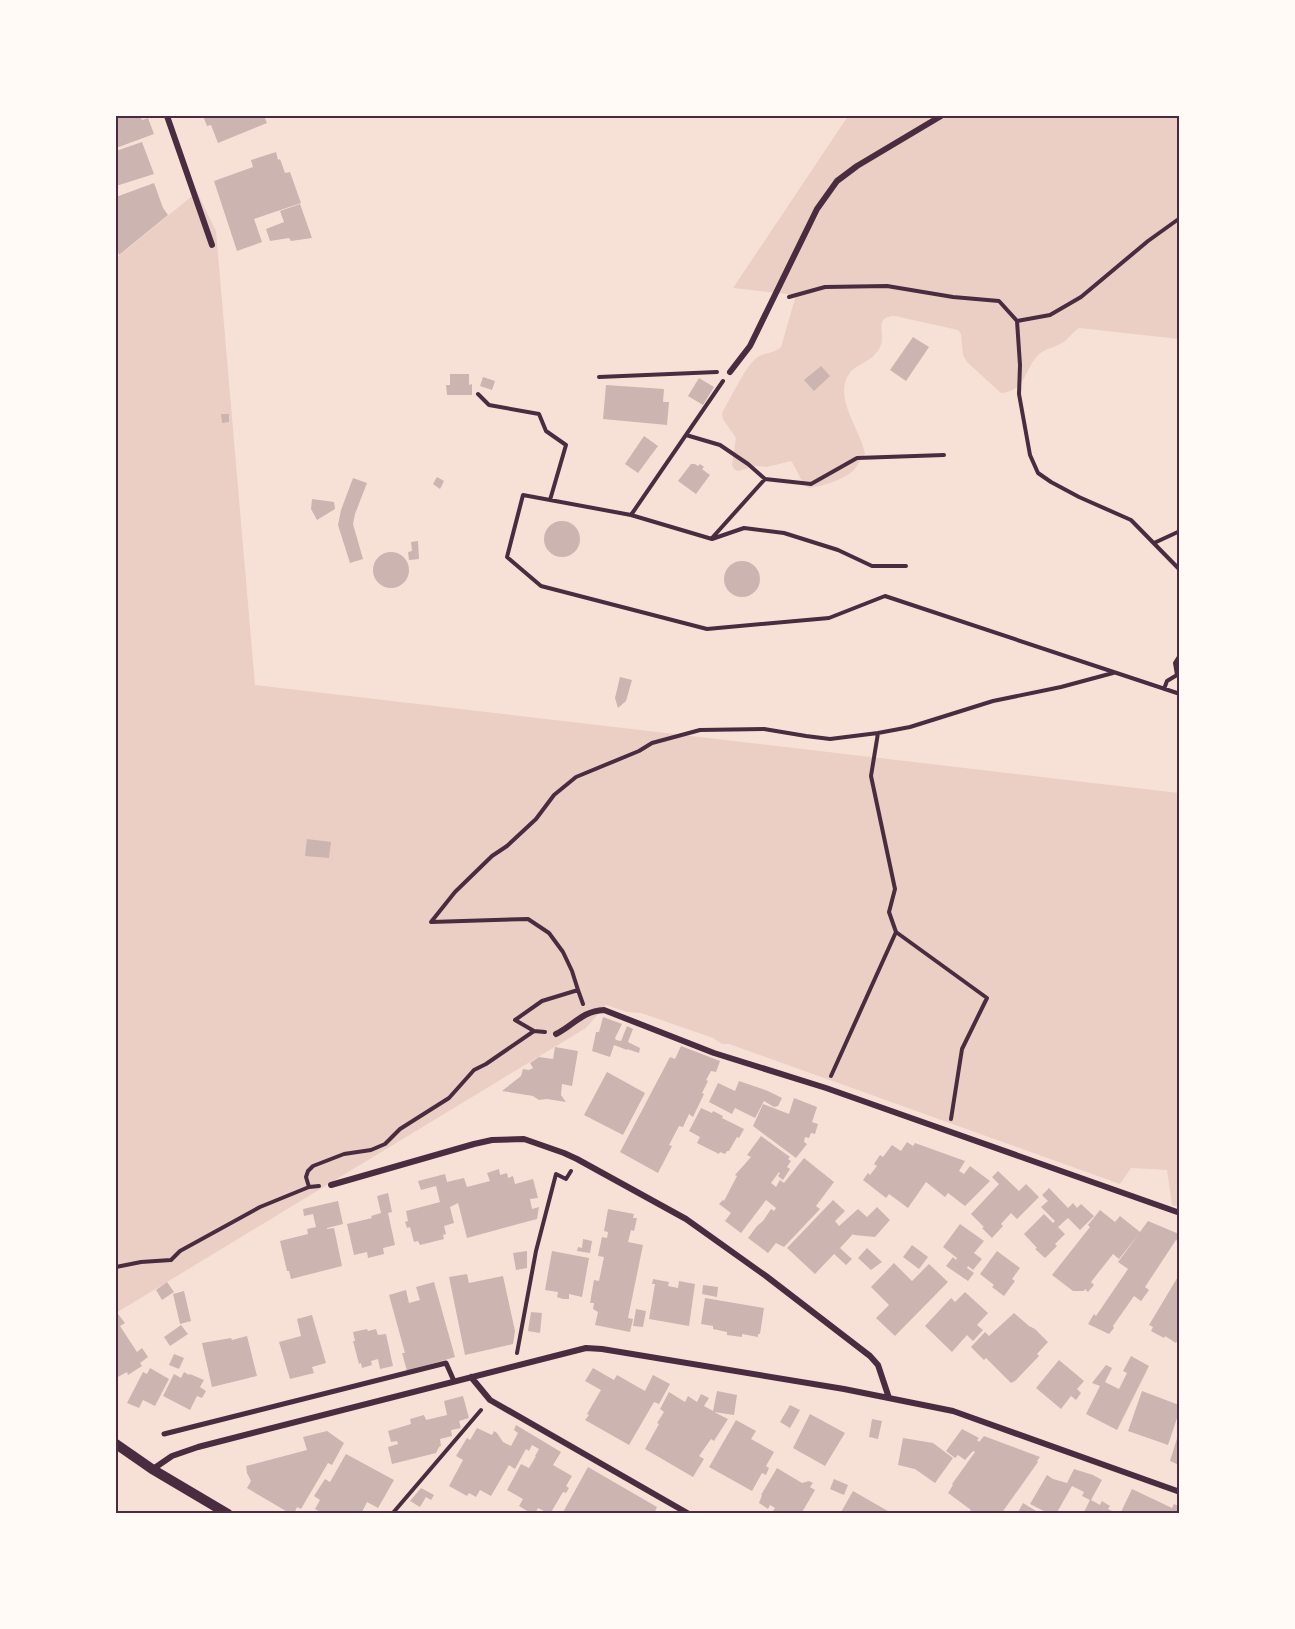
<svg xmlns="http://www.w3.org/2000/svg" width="1295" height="1629" font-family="Roboto,sans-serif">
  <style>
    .green { fill: #ebcfc5 }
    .building { fill: #ccb4b1 }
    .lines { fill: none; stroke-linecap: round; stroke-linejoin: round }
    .path { stroke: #4a2c40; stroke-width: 4 }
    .pedestrian { stroke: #4a2c40; stroke-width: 5 }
    .minor { stroke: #4a2c40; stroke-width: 6 }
    .tertiary { stroke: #4a2c40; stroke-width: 10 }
    .neatline { fill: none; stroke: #4a2c40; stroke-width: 2 }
  </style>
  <rect width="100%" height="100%" fill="#f7e1d7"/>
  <!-- green -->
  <path class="green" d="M848,116H1179V339L1079,328C1073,332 1070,337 1065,341C1057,347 1047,348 1039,354C1024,368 1028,390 1001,393L967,362L963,355L961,334L958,330L895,316C872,317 887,333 880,347C873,362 857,363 849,374C833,398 861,430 865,454C861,459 858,465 854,470C843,480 824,486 809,488C798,480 799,471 791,461L767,467L756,466L738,471L734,469L732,465L736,438L723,419L722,413C729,401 745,368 755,359C763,352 774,354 781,347L796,295L733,288Z
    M197,192L216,231L255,685L1179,793V1207L1172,1205L1167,1170L1131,1168L1120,1184L729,1044H722L713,1038L641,1013L627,1012L606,1005L586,1028L116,1313V258Z"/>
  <!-- building -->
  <path class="building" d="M116,116H140L142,120L148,118L154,134L116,148Z
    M203,116H264L267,123L218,143L211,125L207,126Z
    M142,142L154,174L116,186V151Z
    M276,152L278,160L280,159L285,173L290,172L301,203L254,219L262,242L237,251L214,181L253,167L251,160Z
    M154,183L163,208L168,215L119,255L116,246V197Z
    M300,204L312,238L291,241L289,238L270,241L266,229L284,222L280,211Z
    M913,337L929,347L906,381L890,370Z
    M821,366L830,376L814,391L804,380Z
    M450,374H469V385L472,384V395H447L446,385H450Z
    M483,377L495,381L492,390L480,386Z
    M699,378L714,387L703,405L688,396Z
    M606,385L664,389L663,402H669L667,425L603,419Z
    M221,414H229V422L222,423Z
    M644,436L658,446L638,473L625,464Z
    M691,464H695L698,466L700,464L704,467L702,469L710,475L696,494L678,481Z
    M437,477L444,481L440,489L433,484Z
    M353,478L367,483L355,514L353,524L363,559L350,563L338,525L341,510Z
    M312,499L334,502L335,509L317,520L311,509Z
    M544 539a18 18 0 1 1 36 0a18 18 0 1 1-36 0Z
    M418,541L419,559L409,560L408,552L412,551L411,542Z
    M373 570a18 18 0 1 1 36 0a18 18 0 1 1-36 0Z
    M724 579a18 18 0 1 1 36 0a18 18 0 1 1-36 0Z
    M620,677L632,680L626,701L618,708L615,698Z
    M307,839L331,842L329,858L305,856Z
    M603,1017L622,1024L615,1038L616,1040L621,1041L627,1026L633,1029L628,1042L640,1048L639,1053L627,1049V1050L614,1045L610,1057L592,1051L596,1032H599Z
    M681,1046L720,1061L716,1072L711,1071L706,1080L708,1081L702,1093L704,1094L693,1117L689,1114L683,1127L679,1126L669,1145L672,1146L658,1173L620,1152L670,1057L675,1059Z
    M555,1047L578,1051L572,1086L562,1084L561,1095L566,1102L547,1099L539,1100L533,1096L502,1091L521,1076L523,1069L529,1070L533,1068L530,1063L539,1057L553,1059Z
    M607,1072L645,1093L623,1135L584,1115Z
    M739,1081L768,1091L782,1098L778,1106L774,1107L764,1101L755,1118L735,1108L732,1114L709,1102L718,1083L735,1091Z
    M794,1098L817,1107L812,1122L818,1124L815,1134L811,1133L809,1138L805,1137L804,1142L807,1144L796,1158L753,1126L763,1104L789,1114Z
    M701,1108L712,1113L713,1111L723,1116L722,1118L744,1129L739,1138L737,1137L729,1151H727L725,1154L720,1152L719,1154L697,1143L700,1137L689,1131Z
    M761,1136L790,1157L788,1159L791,1161L787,1167L790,1169L783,1180L778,1176L780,1173L779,1172L771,1183L776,1187L780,1180L784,1183L804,1158L834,1182L816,1206L820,1209L784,1247L776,1243L768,1253L748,1238L757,1226L763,1221L771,1209L774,1211L776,1208L766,1200L741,1233L725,1221L731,1213L719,1204L723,1200L724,1201L737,1176L735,1175L751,1157L747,1155Z
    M907,1142L913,1146L915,1143L965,1161L959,1171L964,1174L970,1166L990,1181L965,1206L948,1193L945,1197L926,1182L908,1208L889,1194L886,1198L863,1180L868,1173L870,1175L877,1166L874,1164L880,1155L883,1157L892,1145L901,1151Z
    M499,1169L500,1175L507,1173L508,1178L513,1176L515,1184L533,1179L538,1198L530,1199L532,1209L539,1207L537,1219L467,1238L458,1203L450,1207L454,1223L444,1226L446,1234L443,1235L444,1239L420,1245L418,1241L414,1242L410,1227L407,1228L405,1222L408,1221L406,1211L440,1202L436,1186L421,1190L418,1181L445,1174L447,1182L464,1178L467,1187L490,1181L487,1173Z
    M998,1171L1019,1191L1026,1184L1039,1197L1017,1219L1011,1213L1001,1224L1003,1226L992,1238L982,1228L984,1227L971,1214L999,1184L992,1177Z
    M1049,1188L1068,1208L1073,1203L1077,1208L1081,1204L1094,1216L1080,1230L1068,1218L1058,1227L1065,1234L1055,1244L1057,1246L1045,1258L1035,1249L1037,1248L1024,1234L1044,1214L1053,1223L1055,1221L1041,1207L1048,1201L1042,1195Z
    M388,1193L392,1212L388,1213L395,1245L383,1248L384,1254L368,1258L367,1252L354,1255L347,1224L372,1218L371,1216L381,1213L377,1196Z
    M833,1200L845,1211L835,1221L839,1226L858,1209L867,1217L877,1207L890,1220L875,1237L854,1235L853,1234L840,1248L852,1259L846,1265L834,1254L815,1274L787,1248Z
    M338,1201L343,1224L327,1228V1229L334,1228L342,1266L291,1279L289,1271H287L280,1241L308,1234L307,1229L316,1227L313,1214L304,1216L303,1209Z
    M608,1209L634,1214L633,1218H637L634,1231L631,1230L628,1242L643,1245L628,1318L633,1319L630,1332L595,1325L598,1312L593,1309L594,1303H590L594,1280L599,1281L604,1257L598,1256L602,1237L607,1238L608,1232L604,1231Z
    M1100,1210L1115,1222L1120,1216L1140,1232L1148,1221L1179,1234V1242L1176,1240L1145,1287L1149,1290L1141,1301L1134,1296L1113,1326L1114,1328L1109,1334L1088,1324L1094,1314L1096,1316L1128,1269L1118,1262L1139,1234L1119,1259L1113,1254L1091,1282L1094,1285L1088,1292L1085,1289L1084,1291H1073L1052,1275L1090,1227L1088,1225Z
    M960,1224L984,1241L974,1253L982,1259L973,1270L968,1266L967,1268L974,1273L968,1281L946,1266L953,1257L956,1260L957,1258L943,1247Z
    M583,1239L592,1241L590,1253L577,1251L578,1247L582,1248Z
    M912,1245L928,1257L919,1269L903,1257Z
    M867,1248L882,1262L871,1270L858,1258Z
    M527,1251V1268L516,1270L513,1253Z
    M552,1251L589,1258L582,1297L569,1294V1299H563L557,1297L558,1292L545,1290Z
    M997,1251L1020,1268L1012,1279L1015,1281L1004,1296L992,1287L994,1285L980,1274Z
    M894,1263L912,1281L929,1264L948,1282L895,1336L876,1318L889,1305L871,1287Z
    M467,1274L469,1283L503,1276L515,1331L513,1344L465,1355L449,1277Z
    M1179,1275V1343L1177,1341L1176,1343L1165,1336L1164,1338L1151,1331L1153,1327L1149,1325Z
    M653,1279L669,1282L668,1286L678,1288L679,1281L695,1284L689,1326L649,1319L655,1284H652Z
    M167,1282L174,1292L162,1300L156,1290Z
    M434,1282L455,1357L407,1371L402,1353H405L389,1295L406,1290L409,1303L420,1300L416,1287Z
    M703,1285L718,1287L717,1297L702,1294Z
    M184,1291L191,1321L180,1324L173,1294Z
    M965,1292L988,1313L977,1325L983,1330L973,1341L967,1335L952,1352L925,1326L951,1298L955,1302Z
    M705,1298L764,1308L760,1334H758V1337L742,1334V1337L727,1335V1332L713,1329V1326L701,1324Z
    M636,1309L646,1311L643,1327L633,1326Z
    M531,1312L542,1313L540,1333L528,1331Z
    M1014,1313L1029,1326L1035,1329L1048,1342L1037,1354L1039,1356L1015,1381L1011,1383L986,1358L984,1360L971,1347L985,1332L989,1336Z
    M118,1314L125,1323L120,1326L137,1352L142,1348L148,1357L140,1363L142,1366L128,1375L127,1372L116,1378V1315Z
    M312,1315L326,1363L312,1367L314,1373L290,1379L279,1342L301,1336L297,1319Z
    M181,1325L188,1334L170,1346L164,1337Z
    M367,1329L368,1331L376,1329L378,1335L386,1334L393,1366L380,1369L378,1359L371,1361L372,1365L362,1368L361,1363L359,1364L353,1341H355L353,1332Z
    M247,1336L257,1376L212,1387L202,1343L231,1338L232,1340Z
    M174,1354L184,1358L179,1369L169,1365Z
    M1131,1356L1149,1366L1117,1430L1086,1414L1100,1386L1092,1383L1106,1365L1112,1368L1105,1382L1119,1389L1127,1373L1123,1371Z
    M1059,1360L1084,1381L1077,1389L1081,1393L1076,1400L1071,1396L1061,1409L1036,1388Z
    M150,1368L169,1379L155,1406L143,1400L139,1408L127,1403L143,1372L147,1374Z
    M593,1368L614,1380L617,1375L645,1391L653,1375L670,1384L659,1404L654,1402L629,1445L585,1420L589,1415L587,1414L601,1390L585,1381Z
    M184,1372L189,1375L190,1374L204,1380L200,1387L206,1391L202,1398L197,1396L190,1410L163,1396L174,1374L181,1378Z
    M717,1391L737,1395L734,1415L714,1412L728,1419L714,1441L711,1439L699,1456L704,1459L693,1477L645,1449L659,1424L657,1423L664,1412L660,1409L669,1392L685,1402L688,1396L697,1402L701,1394L709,1398L704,1406L713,1411Z
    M1142,1391L1179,1405V1412L1168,1445L1128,1431Z
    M463,1396L469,1418L459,1421L461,1428L451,1430L452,1436L440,1439L441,1446L439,1447L436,1453L392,1464L388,1447L398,1444L397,1441L391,1442L388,1431L411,1424L410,1419L424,1415L426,1420L447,1415L444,1401Z
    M790,1405L800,1410L790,1428L780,1422Z
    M810,1414L845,1433L825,1466L793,1448Z
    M872,1419L882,1421L878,1439L869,1437Z
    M736,1420L756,1431L751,1439L774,1452L766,1466L769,1468L766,1475L762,1473L752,1491L709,1467Z
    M516,1425L561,1452L553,1465L572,1476L566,1486L569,1488L566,1493L563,1492L550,1514L538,1508L535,1514H532L519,1506L523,1499L507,1490L521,1464L529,1468L536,1456H535L539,1449L532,1445L529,1451L526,1449L515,1469L509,1465L491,1496L480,1490L476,1497L469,1493L467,1496L449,1486L463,1460L456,1456L467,1438L470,1440L477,1428L492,1435L494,1431L497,1433L503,1442L511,1446L518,1433L514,1430Z
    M962,1429L979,1438L977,1440L979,1442L984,1436L1040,1457L1037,1461L1038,1462L1001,1514H968L971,1510L948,1493L953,1485L952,1484L975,1452L973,1451L965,1460L958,1455L955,1458L946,1451Z
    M327,1431L344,1443L332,1465L328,1463L301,1509L297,1507L294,1514H291L247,1488L251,1481L247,1473L246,1466L307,1450L303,1437Z
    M1179,1432V1465L1170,1461Z
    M903,1438L933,1443L953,1458L935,1483L915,1469L898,1465Z
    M346,1454L394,1480L378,1508L367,1502L361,1514H324L315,1509L320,1500L314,1496L325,1479L330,1482Z
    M588,1467L657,1507L654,1514H562Z
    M777,1468L802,1483L809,1481L813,1483L810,1487L815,1490L801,1514H776L773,1511L775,1508L770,1505L768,1509L759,1503L762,1495H761Z
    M1074,1469L1093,1475L1102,1480L1091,1500L1100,1505L1102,1501L1110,1506L1108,1509L1118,1514H1083L1090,1500L1082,1496L1084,1492L1072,1486L1056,1514H1043L1044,1511L1030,1504L1047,1475L1053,1479L1067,1483Z
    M834,1479L848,1485L844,1495L830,1489Z
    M421,1488L434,1495L431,1500L426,1497L420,1507L410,1501Z
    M1132,1489L1172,1508L1174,1504L1179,1506V1514H1124L1121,1512Z
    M853,1491L893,1514H840Z
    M1023,1503L1041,1514H1017Z"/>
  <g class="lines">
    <!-- path -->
    <path class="path" d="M1180,218L1148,241L1081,297L1050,315L1017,321L1020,365L1019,394L1030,455L1038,473L1051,482L1079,497L1131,520L1180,570
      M789,297L825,287L887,286L953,297L999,301L1017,321
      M599,377L717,372
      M723,381L631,515L523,495L507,557L541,586L707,629L829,618L885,596L1180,694
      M478,394L489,405L539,414L546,431L566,445L550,500
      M686,435L720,445L748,464L765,479
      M631,515L712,539L744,528L784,533L838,550L872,566H906
      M712,538L765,479L811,484L857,458L944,455
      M1154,543L1180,531
      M1164,689L1167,681L1177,675L1175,663L1180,655
      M896,932L987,998L962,1049L951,1119
      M578,990L583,1004
      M545,1032L534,1031L515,1020L542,1001L578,990L572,971L563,952L549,933L528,919L431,922L455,892L492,856L507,846L536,819L554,795L576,777L639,751L652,743L700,730L764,729L806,736L830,739L878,733
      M831,1076L896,932L889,912L895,889L871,776L878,733L910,727L993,701L1061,687L1113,673
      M309,1187L306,1177L308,1171L313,1166L344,1154L371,1150L385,1144L400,1129L449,1098L474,1070L486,1064L534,1031
      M116,1267L141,1262L171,1260L180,1251L260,1207L309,1187L319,1186
      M517,1353L536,1251L556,1174L566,1179L571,1171
      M392,1514L481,1410"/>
    <!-- pedestrian -->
    <path class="pedestrian" d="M164,1434L446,1363L454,1381"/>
    <!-- minor -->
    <path class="minor" d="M167,116L212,245
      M730,372L750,346L817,209L837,181L857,166L941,116
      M556,1034C574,1025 582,1011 604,1010L714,1053L826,1088L1180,1213
      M331,1185L474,1144L492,1140L524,1139L564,1153L577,1159L686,1219L766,1276L870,1356L878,1365L889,1398
      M471,1377L490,1400L689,1514
      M153,1469L172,1456L198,1447L586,1348L602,1349L844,1389L953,1411L1180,1492"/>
    <!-- tertiary -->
    <path class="tertiary" d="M116,1444L152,1469L228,1514"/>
  </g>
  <!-- border -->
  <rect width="1295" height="1629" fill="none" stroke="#fffaf5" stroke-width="234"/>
  <rect x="117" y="117" width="1061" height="1395" class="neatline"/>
</svg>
